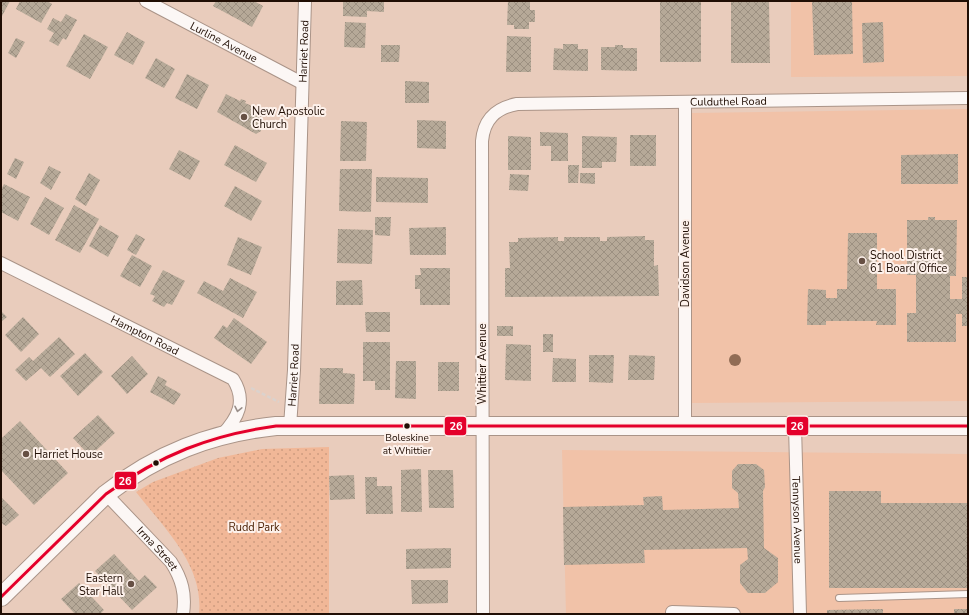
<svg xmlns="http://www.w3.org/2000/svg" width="969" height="615" font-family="'Nunito Sans',sans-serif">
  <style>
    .built { fill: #f1c2a8 }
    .park { fill: url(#park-dots) }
    .building { fill: url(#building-cross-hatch) }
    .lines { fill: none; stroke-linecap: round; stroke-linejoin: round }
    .service-casing { stroke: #aa9488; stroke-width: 8 }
    .minor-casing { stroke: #aa9488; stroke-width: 14 }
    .secondary-casing { stroke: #aa9488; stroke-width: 20 }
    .path { stroke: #dbd2cd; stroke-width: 2.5; stroke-dasharray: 4 2; stroke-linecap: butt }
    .service { stroke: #fcf7f5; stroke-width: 6 }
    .minor { stroke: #fcf7f5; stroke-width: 12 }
    .secondary { stroke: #fcf7f5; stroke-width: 18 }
    .bus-1-casing { stroke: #fdf1eb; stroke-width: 6 }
    .bus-1 { stroke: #e4002b; stroke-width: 3 }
    .tree { fill: #916c55 }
    .oneway { stroke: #998e89 }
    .poi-dot { fill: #665044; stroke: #fdf1eb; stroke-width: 1.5 }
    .bus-dot { fill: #200e04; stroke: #fdf1eb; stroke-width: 1.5 }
    .labels { text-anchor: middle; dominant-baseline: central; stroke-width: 4; stroke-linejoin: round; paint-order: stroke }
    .bus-label { font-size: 10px; fill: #200e04; stroke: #fdf1eb }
    .street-label { font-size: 11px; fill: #200e04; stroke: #fdf1eb }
    .poi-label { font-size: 11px; fill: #200e04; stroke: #fdf1eb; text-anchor: start }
    .park-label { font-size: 11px; fill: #491e00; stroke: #fdf1eb }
    .line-badge { stroke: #fdf1eb; stroke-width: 1.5 }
    .badge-label { font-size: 11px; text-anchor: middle; font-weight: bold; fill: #fff }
  </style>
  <defs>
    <pattern id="park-dots" width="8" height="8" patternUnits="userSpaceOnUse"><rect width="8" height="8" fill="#f1b797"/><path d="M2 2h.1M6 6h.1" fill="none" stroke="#ce9c80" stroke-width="1.8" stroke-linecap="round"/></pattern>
    <pattern id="building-cross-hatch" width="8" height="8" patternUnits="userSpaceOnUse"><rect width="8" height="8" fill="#b6a998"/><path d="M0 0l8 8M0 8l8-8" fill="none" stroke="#9c9081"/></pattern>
  </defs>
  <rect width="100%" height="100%" fill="#e9ccbc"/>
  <!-- built -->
  <path class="built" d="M791,1H968V76L791,77Z
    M968,109V401L689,403L690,113Z
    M562,450L968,454V614H566Z"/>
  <!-- park -->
  <path class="park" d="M329,447V614H199C204,565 164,528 136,492L153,482L218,458L262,449Z"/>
  <!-- building -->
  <path class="building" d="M1,1H10L1,18Z
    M20,1H47L52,4L41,23L16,9Z
    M216,1H254L263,6L252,27L213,6Z
    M343,1H384V12L367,11V17L343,16Z
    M508,1H530V10H535V22H529V29H514V25H507Z
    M660,1H701V62H660Z
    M731,1H769L770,63H731Z
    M812,1H852L853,54L814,55Z
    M66,14L77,20L66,40L63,38L58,46L49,41L54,33L47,29L53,18L61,22Z
    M345,22L366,23L365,48L344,47Z
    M883,22L884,62L863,63L862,23Z
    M127,32L145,42L133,65L114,55Z
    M84,34L108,47L90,79L66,66Z
    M507,36L531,37V72H506Z
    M16,38L25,42L16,58L8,53Z
    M563,44H578V49H588V71L553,70L554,48L563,49Z
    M381,45H400L399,62H381Z
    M615,45H623V48H637V71L601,70V47H615Z
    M156,58L175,69L164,88L145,78Z
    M187,74L209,85L197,109L175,98Z
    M405,81L429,82V103H405Z
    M226,94L240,101L241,99L246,101L245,103L261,110V131L256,134L217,112Z
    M417,120L446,121V149L417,148Z
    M341,121L367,122L366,161H340Z
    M540,132L568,133V161H551V146H540Z
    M630,135H656V166H630Z
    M508,136L531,137V170H508Z
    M582,136L617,137L616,162H602V168H582Z
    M235,145L267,163L256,182L224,165Z
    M179,150L200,161L190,180L169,169Z
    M958,154V184H901V155Z
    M15,158L24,162L16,179L7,174Z
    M568,165H579L578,183H568Z
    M49,166L61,172L51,190L40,183Z
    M340,169H372L371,212L339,211Z
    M89,173L100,180L86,206L75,199Z
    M580,173H595V184L580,183Z
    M510,174L529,175L528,191L509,190Z
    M376,177L428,178V203L376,202Z
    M4,184L30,197L18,221L1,212V190Z
    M235,186L262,201L251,221L224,206Z
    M45,197L64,208L49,235L30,224Z
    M74,205L99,219L80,253L55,240Z
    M375,217H391L390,236L375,235Z
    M928,217H935V220H957L956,276H950V299H962V277H968V326H962V314H956V342H907V313H916V275H907V220H928Z
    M100,225L119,236L108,257L89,246Z
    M446,227V255H410L409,228Z
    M338,229L373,230L372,264L337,263Z
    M848,233H877V289H896V325H876L877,321H826V325H807L808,289L826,290V298H837V289H847Z
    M136,234L145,239L136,255L127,250Z
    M645,236V240H654V266L658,265L659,296L505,297V268H510L509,242H518V238L558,237V241H564V237H600V241H607V237Z
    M238,237L262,247L251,275L227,265Z
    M132,255L152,266L140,287L120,276Z
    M420,268H450V305H420V289H415V275H421Z
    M163,270L185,281L172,305L167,303L164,307L152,301L155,296L150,294Z
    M230,278L257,292L243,318L197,293L204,281L223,291Z
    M362,280L363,305H336V281Z
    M1,311L7,317L1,322Z
    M365,312H390V332H366Z
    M23,317L39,334L21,352L5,335Z
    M234,318L267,342L251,364L214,338L223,325L227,328Z
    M497,326H513V336H497Z
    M543,334H553V352H543Z
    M59,337L75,354L50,377L41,368L26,381L15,370L29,357L33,361Z
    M363,342H390V390H375V381H363Z
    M506,344L531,345V381L505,380Z
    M85,353L103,372L78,396L60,376Z
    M589,355H614L613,383L589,382Z
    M629,355L655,356L654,380H628Z
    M132,356L148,374L127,394L111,376Z
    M553,358L576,359V382H552Z
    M396,361H416V399L395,398Z
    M438,362H459V391H438Z
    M320,368H343V373L355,374L354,404H319Z
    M158,376L167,381L165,385L181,394L174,405L150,392Z
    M98,415L115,433L90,456L73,438Z
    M20,421L68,473L34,505L1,470V439Z
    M738,464H756L764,470L765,487L763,491L764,548L778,558V582L765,593H748L740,583V565L748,559L747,548L644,550L645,563L564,565L563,507L644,505L643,497L662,496L663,510L739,508L738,493L732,488V471Z
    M421,469L422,512H401V470Z
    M428,470H453L454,508H429Z
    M354,475L355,499L330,500L329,476Z
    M365,477H377V486H392L393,514H366Z
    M829,491H881V503H968V588H829Z
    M1,497L19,515L6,526L1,523Z
    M451,548V568L406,569V549Z
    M114,554L139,581L145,575L157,587L132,610L95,571Z
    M411,580H448V603L412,604Z
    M79,583L104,610L100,614H75L61,599Z
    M883,609V614H827V610Z
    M954,609H968V614H954Z"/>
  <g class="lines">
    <defs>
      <path id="service" d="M839,598L968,594"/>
      <g id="minor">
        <path id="s1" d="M146,1L302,83"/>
        <path id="s2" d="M1,263L233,379C247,401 238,418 222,435"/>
        <path id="s3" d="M290,426L294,370L305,1"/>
        <path d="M685,426V102"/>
        <path id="s4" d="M795,426L800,614"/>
        <path id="s5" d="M106,494L171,562C182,579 186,594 183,614"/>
        <path d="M672,612L734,614"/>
        <path id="s6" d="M483,614L482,141C484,119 496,108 517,104L968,98"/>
      </g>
      <path id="secondary" d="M1,597L106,494C157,454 211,433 276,426H968"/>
    </defs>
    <!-- service casing -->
    <use href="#service" class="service-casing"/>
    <!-- minor casing -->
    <use href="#minor" class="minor-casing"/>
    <!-- secondary casing -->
    <use href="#secondary" class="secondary-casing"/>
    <!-- path -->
    <path class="path" d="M251,388L279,402"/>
    <!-- service -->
    <use href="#service" class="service"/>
    <!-- minor -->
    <use href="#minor" class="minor"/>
    <!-- secondary -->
    <use href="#secondary" class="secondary"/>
    <defs>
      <path id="bus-1" d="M1,597L106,494C160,455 210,435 276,426H968"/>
    </defs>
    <!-- bus-1 casing -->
    <use href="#bus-1" class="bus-1-casing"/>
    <!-- bus-1 -->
    <use href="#bus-1" class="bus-1"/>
  </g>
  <!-- trees -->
  <circle class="tree" cx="735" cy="360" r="6"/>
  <!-- one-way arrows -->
  <defs><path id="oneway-chevron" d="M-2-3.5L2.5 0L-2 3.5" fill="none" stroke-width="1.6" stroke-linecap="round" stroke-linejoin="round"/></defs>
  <use class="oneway" href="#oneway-chevron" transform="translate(238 409) rotate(102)"/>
  <!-- markers -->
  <g class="poi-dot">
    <circle cx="244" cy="117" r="4"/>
    <circle cx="862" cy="261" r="4"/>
    <circle cx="26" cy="454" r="4"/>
    <circle cx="131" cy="584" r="4"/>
  </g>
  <g class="bus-dot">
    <circle cx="407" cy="426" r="3.5"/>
    <circle cx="156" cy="463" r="3.5"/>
  </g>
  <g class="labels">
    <!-- bus labels -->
    <g class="bus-label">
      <text x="407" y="438">Boleskine<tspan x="407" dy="13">at Whittier</tspan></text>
    </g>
    <!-- street labels -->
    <g class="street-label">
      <text stroke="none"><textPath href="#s1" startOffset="88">Lurline Avenue</textPath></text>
      <text stroke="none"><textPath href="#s3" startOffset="375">Harriet Road</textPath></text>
      <text stroke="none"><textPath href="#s6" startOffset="740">Culduthel Road</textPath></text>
      <text transform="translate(685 264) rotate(-90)">Davidson Avenue</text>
      <text stroke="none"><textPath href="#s2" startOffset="161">Hampton Road</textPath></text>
      <text transform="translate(482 364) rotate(-90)">Whittier Avenue</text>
      <text stroke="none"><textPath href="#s3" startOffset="51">Harriet Road</textPath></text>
      <text stroke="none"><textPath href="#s4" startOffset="94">Tennyson Avenue</textPath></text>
      <text stroke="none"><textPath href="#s5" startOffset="75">Irma Street</textPath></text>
    </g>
    <!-- poi labels -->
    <g class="poi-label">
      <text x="252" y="111">New Apostolic<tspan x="252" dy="13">Church</tspan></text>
      <text x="870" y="255">School District<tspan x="870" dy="13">61 Board Office</tspan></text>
      <text x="34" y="454">Harriet House</text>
      <text x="123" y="578" text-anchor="end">Eastern<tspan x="123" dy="13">Star Hall</tspan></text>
    </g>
    <!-- park labels -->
    <g class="park-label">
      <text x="254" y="527">Rudd Park</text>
    </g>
  </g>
  <g class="line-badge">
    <rect x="444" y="416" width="23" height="20" rx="4" fill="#e4002b"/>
    <rect x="786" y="416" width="23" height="20" rx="4" fill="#e4002b"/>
    <rect x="114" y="471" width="23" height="19" rx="4" fill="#e4002b"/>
  </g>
  <g class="badge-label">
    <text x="456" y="430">26</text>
    <text x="797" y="430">26</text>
    <text x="125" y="485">26</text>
  </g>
  <!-- border -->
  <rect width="969" height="615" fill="none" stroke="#200e04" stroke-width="4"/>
</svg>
